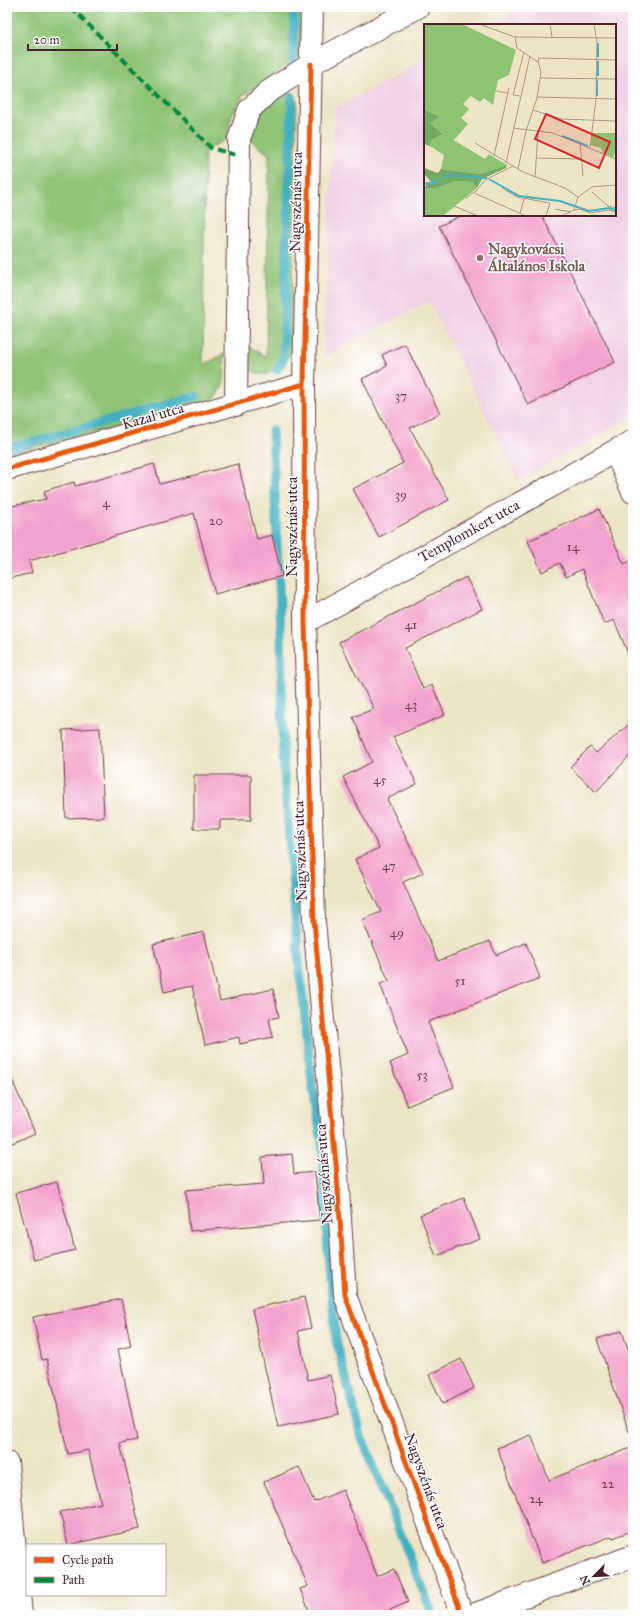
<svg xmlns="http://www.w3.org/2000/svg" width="640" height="1622" font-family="'IM FELL Great Primer',serif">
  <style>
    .built { fill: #f0d0e4 }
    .green { fill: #8fc374; stroke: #6c7150 }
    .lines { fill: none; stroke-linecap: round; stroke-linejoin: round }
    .stream { stroke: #43b0c0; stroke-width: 9 }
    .building { fill: #f3a2cd }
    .minor-casing { stroke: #633d42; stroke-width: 24 }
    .minor { stroke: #fff; stroke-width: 22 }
    .quiet { stroke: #00873e; stroke-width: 4; stroke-dasharray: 8 4; stroke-linecap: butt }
    .cycleway-casing { stroke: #fff; stroke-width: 8 }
    .cycleway { stroke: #e8590c; stroke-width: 5 }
    .education-dot { fill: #8d6e63; stroke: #fff; stroke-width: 1.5 }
    .labels { text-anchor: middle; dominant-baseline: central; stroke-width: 3; stroke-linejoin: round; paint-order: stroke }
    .number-label { font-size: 13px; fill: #744054 }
    .street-label { font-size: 15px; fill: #4a1f2b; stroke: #fff }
    .education-label { font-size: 15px; font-weight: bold; fill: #785e54; stroke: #fff; text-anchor: start }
    .inset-river { fill: none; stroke: #43b0c0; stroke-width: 2 }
    .inset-road { fill: none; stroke: #ac9689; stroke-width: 1 }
    .view { fill: #d62828; fill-opacity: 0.15; stroke: #d62828; stroke-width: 2 }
    .inset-edge { fill: none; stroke: #4a1f2b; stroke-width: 2 }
  </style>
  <rect width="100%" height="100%" fill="#fff"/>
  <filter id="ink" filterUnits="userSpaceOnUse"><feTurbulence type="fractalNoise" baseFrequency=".025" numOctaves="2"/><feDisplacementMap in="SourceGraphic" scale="8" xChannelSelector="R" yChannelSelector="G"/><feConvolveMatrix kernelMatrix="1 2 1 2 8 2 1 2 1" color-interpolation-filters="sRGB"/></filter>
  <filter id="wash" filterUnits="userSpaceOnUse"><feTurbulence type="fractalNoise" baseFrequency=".012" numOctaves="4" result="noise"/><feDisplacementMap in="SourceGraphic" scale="16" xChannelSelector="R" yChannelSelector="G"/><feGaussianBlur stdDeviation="0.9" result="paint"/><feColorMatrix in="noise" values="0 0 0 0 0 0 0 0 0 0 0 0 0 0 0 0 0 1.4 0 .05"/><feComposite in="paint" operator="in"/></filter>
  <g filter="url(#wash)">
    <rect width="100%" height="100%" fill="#eee5c7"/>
    <!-- built -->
    <path class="built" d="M525,7H633V415L519,481L429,301L323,357L335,108L425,60V215H615V25H491Z"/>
    <!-- green -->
    <path class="green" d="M7,7H301L300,57L243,95L231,117L227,139L205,151L203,365L224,354C225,378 227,388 208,405L7,454Z
      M285,91L297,100L291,354C274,368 270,384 246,367L245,343L266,357L269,155L248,138L253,111Z"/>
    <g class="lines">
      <!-- stream -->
      <path class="stream" d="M293,61L294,7
        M277,370L283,360L292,96
        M272,430L281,631L283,759L298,953L312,1084L322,1144L328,1255L336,1340L361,1435L433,1615
        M7,449L196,396"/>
    </g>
    <g id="blocks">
      <!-- building -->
      <path class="building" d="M462,215H542L615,362L528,405L439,226Z
        M405,344L440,413L410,428L449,500L379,537L353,489L403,463L362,379L387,366L382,355Z
        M154,464L160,484L238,464L257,539L272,535L282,576L215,594L194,513L29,561L32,573L7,579V507L46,499L44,491L74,482L75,486Z
        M599,509L624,564L633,560V665L614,620L604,624L582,569L566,577L560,563L542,572L528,541Z
        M466,577L482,609L405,648L423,689L432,685L445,715L393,737L417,784L387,799L423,873L403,882L438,961L490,941L496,955L526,943L540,978L428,1022L454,1087L407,1106L390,1063L408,1055L380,984L389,981L362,920L381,912L355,859L379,848L343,777L372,762L353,717L374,709L339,642Z
        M633,721V752L596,792L570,767L590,747L596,753Z
        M100,728L104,817L66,818L63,730Z
        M194,775H251V820H220V829H194Z
        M204,932L220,1001L273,989L279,1017L269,1019L273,1037L240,1044L239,1037L205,1045L192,986L164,992L153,944Z
        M7,1068L35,1133L7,1146Z
        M292,1154L294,1174L315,1172L320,1220L190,1231L186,1190L264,1184L262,1157Z
        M57,1182L75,1250L34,1260L16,1193Z
        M464,1198L480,1239L436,1256L420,1215Z
        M304,1297L311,1328L298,1331L308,1380L330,1375L339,1414L278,1427L252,1309Z
        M121,1299L131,1346L118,1349L137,1440L120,1443L140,1529L68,1545L60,1512L101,1503L88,1450L68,1454L47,1359L42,1360L33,1317Z
        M622,1331L633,1364V1432H629L597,1339Z
        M461,1359L474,1388L443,1404L429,1375Z
        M531,1435L549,1480L633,1447V1530L613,1538L612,1536L542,1563L497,1448Z
        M299,1467L314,1502L343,1490L377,1576L394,1569L408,1602L390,1610L392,1615H311L300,1589L308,1586L264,1482Z"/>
    </g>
  </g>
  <g filter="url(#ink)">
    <use href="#blocks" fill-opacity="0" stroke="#633d42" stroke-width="1"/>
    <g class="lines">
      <defs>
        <path id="minor" d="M312,7L304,384L305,622L314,921L337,1175L345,1295L462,1615
          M236,405L239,139L249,110L268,92L311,64L418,7
          M615,451L633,492
          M7,469L304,384
          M305,622L633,441
          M7,1463L21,1615
          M473,1615L633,1556"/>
      </defs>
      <!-- minor casing -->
      <use href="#minor" class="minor-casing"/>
      <!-- minor -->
      <use href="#minor" class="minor"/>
      <!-- quiet -->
      <path class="quiet" d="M71,7L211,148L239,156"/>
      <defs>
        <path id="cycleway" d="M311,64L304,384L305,622L314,921L337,1175L345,1295L462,1615
          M7,469L304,384"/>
      </defs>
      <!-- cycleway casing -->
      <use href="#cycleway" class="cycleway-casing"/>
      <!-- cycleway -->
      <use href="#cycleway" class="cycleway"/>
    </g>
  </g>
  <!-- markers -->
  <circle class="education-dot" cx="480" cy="258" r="4"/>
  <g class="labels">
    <!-- number labels -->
    <g class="number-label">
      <text x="401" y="396">37</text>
      <text x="401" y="495">39</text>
      <text x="106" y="503">4</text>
      <text x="216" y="521">20</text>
      <text x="573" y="547">14</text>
      <text x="411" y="625">41</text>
      <text x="411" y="705">43</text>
      <text x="380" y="780">45</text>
      <text x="389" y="866">47</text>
      <text x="397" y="933">49</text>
      <text x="460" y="981">51</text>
      <text x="422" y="1075">53</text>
      <text x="608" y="1484">22</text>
      <text x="536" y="1499">24</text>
    </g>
    <!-- street labels -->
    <g class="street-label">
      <text transform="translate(296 202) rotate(-89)">Nagyszénás utca</text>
      <text transform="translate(153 416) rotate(-16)">Kazal utca</text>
      <text transform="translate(292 527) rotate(-90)">Nagyszénás utca</text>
      <text transform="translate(469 531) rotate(-29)">Templomkert utca</text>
      <text transform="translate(300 851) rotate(-92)">Nagyszénás utca</text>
      <text transform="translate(324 1174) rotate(-94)">Nagyszénás utca</text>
      <text transform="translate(426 1481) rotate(70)">Nagyszénás utca</text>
    </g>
    <!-- education labels -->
    <g class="education-label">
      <text x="488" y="249">Nagykovácsi<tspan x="488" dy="17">Általános Iskola</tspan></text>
    </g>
  </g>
  <!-- overview -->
  <g transform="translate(424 24)">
    <rect width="192" height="192" fill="#eee5c7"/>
    <path d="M0,0H38L92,26L85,51L74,56L69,81L60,74L56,78L47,72L39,80L45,85L37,94L44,100L30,116L61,135L65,130L83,141L56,150L17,145L20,131L6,122L7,116L19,110L6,99L16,93L0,85ZM168,109H192V127L189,133L179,129L177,124L167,121ZM32,157L48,158L53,164L19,192H0V165L10,164Z" fill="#8fc374"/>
    <path d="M0,85L16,93L6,99L19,110L7,116L6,122L0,120ZM83,141L82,144L58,155L53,164L48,158L32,157L11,164L0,165L4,158L9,160L0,150V144L14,149L17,145L56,150Z" fill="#73a966"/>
    <path class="inset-river" d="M174,19V33M174,52V37M173,72V56M138,112L164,122M19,154L27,151L63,154M65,155L95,172L136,177L165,187L185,184L192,186M0,160L15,157"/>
    <path class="inset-road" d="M55,0L91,13L192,14M126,0L128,13M170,0L172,13M91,13L93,24L114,38L117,48L113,74L102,107L94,145M114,38L115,34L192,36M117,54L192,55M72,67L84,69M96,72L89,71L100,28M113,73L192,75M109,86L137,95L192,97M89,104L129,109L192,135M51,119L99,148L141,164L154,173M156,119L159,152M166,124L172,75L173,14M70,132L85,64M113,134L158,135M82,139L106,32M111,153L114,109M78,164L93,173L126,179L122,192M168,168L184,182L192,184M50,169L102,192M154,173L168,163L192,161M41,175L53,166L61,156L89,142M30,182L54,192M131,185L147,188M150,186L156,185L166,189L185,186L192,188M96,189L100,175M137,192L150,186L154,173"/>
    <path class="view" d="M122,90L186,118L175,144L111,115Z"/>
    <rect width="192" height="192" class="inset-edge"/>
  </g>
  <!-- margin -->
  <rect width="640" height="1622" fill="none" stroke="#fff" stroke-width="24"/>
  <!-- legend -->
  <rect x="26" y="1544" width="140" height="52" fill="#ffffff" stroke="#b7a5aa"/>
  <rect x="34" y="1557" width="20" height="6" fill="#e8590c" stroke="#b7a5aa"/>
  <text x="62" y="1564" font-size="12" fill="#4a1f2b">Cycle path</text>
  <rect x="34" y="1577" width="20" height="6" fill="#00873e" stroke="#b7a5aa"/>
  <text x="62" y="1584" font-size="12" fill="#4a1f2b">Path</text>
  <!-- north arrow -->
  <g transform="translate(594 1576) rotate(246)" stroke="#ffffff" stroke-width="3" paint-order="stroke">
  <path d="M0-3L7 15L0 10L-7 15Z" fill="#4a1f2b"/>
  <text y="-6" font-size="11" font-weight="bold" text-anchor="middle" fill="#4a1f2b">N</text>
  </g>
  <!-- scale -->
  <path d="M28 44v6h89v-6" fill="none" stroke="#4a1f2b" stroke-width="2"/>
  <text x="34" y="44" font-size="12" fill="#4a1f2b" stroke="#ffffff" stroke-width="3" paint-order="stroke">20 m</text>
</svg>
